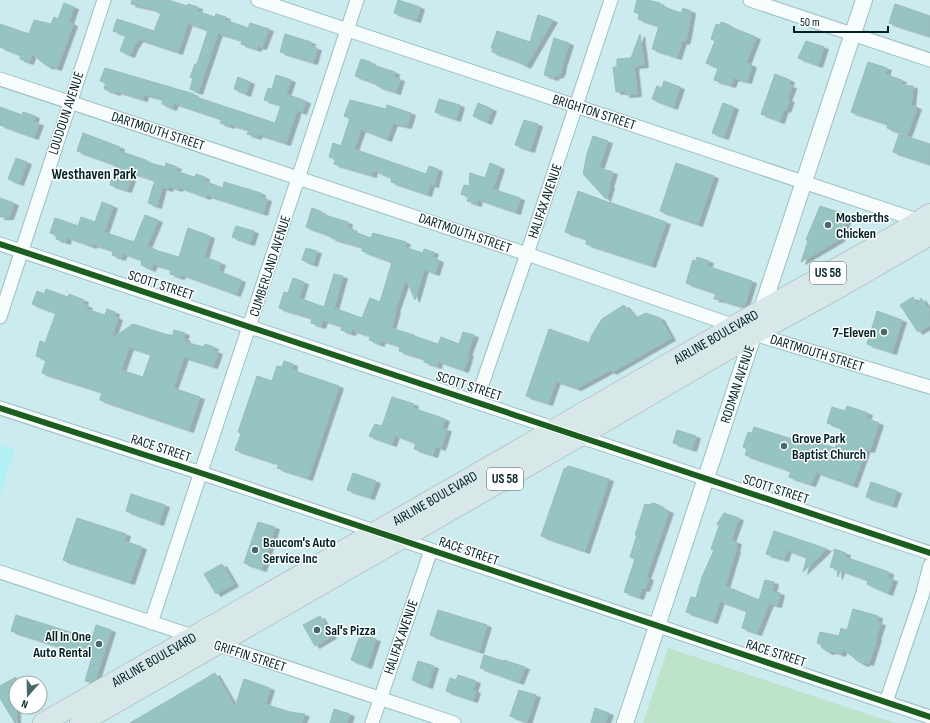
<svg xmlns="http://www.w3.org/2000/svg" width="930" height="723" font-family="'Sofia Sans Condensed',sans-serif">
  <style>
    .built { fill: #b2f0f6 }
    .green { fill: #bde4ca }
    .building { fill: #96c4c2; stroke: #9abbba; fill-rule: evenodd; filter: url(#shadow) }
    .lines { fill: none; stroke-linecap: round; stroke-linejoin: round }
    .minor-casing { stroke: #9dbfc2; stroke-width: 15 }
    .tertiary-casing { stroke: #9dbfc2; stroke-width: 18 }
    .primary-casing { stroke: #b5c7c9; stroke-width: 22 }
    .minor { stroke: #f7fcfc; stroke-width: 13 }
    .tertiary { stroke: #f7fcfc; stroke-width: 16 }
    .primary { stroke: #d8e8e9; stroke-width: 20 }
    .cycleway-casing { stroke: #fff; stroke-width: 8 }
    .cycleway { stroke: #1b5e20; stroke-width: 6 }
    .poi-dot { fill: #48686b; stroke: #fff; stroke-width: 1.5 }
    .labels { text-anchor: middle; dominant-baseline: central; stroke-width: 3; stroke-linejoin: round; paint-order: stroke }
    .shield { fill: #fff; stroke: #4d6466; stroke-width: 1 }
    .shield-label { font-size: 13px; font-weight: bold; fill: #012225 }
    .street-label { font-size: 14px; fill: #012225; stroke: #fff }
    .poi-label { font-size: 14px; font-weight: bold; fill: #012225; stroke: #fff; text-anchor: start }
    .neighbourhood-label { font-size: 15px; font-weight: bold; fill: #012225; stroke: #fff }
  </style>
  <defs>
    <filter id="shadow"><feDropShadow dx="4.5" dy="2.5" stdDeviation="0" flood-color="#0004"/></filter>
  </defs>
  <rect width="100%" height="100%" fill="#ccebee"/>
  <!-- built -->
  <path class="built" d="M0,444L15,449L0,496Z"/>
  <!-- green -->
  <path class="green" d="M668,648L895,723H643Z"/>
  <!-- building -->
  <path class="building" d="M132,0H168L187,6L188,4L198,7L197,11L215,17L216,14L226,17L225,20L248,28L250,23L269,29L262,47L257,46V49L241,44L242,40L218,33L198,92L190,89L193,78L190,77L195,64H197L208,30L188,23L178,52L139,39L134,46L130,55L120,51L126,35L113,31L117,19L154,31L161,13L153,10V9L131,4Z
    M398,0L420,7L416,20L394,13Z
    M637,0H648L660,3L659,5L681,13L683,8L691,11L687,35L685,42L682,41L677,57L652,49L659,26L638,19L639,14L634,12Z
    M64,3L74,7L69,22L73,24L57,68L51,66H47L32,54L29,62L20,59L21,55L0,47V24L29,34L34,20L51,24L54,17L58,19Z
    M895,4L930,16V36L889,23Z
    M538,15L553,20L526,66L517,61L492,52L493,48H491L497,31L530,42Z
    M721,22L727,24L733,28L756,37L746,63L752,65L747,81L734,78L731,85L714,80L718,68L706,63L715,41L711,39L716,24L720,25Z
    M285,34L311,42L310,46L317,48L313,62L280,52Z
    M640,34L644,65L634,66L637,94L625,95V91L616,92L613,67H617V59L631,58Z
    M554,38L569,43L562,65L561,72L558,76L555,75L554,78L544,75Z
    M806,41L824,47L818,65L798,58Z
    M361,59L371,62L370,64L395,72L394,77L400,79L396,92L377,86L378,84L355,76Z
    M868,62L887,68L885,74L902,80L901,85L913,86L911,105L917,107L907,135L887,128L888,124L851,112Z
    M105,68L194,94L193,96L275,123L281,105L264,100L268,88L272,89L276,75L291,80L286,94L306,101L302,112L297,110L286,143L258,134L257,137L247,134L249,130L230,124V126L220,123L222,119L174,103L172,108L162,104L163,99L144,94L143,99L116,91V93L104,89L106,83L100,81Z
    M775,74L790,80L788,85L792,86L787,99L790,100L786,110L784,109L780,121L761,114Z
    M238,77L250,82L246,94L234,89Z
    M664,81L680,87L673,107L652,99L657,86L662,88Z
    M439,99L460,105L456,119L435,112Z
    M350,100L386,109L387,105L411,113L407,126L393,123L387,139L361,129L354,149L426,174L429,166L438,169L434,185L430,184L427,194L391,182L392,178L373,170L372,175L334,164L336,159L329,157L333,143L341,146L350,118L344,116Z
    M478,103L492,109L487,122L473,116Z
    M723,103L734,107L724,137L712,133Z
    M0,107L22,115L23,112L35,116L33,122L39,123L34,137L0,125Z
    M524,120L538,124L530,150L515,145Z
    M83,133L120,147L119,151L146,160V162L165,167L166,163L177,167L175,171L195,177L196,174L205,177L204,181L223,188L224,182L261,193L260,196L267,199L263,213L207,195L206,197L179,187L178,189L169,186L168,189L162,187L157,206L148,203L155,180L133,173L127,190L110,185L116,165L77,151Z
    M899,134L930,144V164L893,152Z
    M593,136L608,141L599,168L613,172L609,185L610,186L606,199L583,174L587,154Z
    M16,158L27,162L19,183L8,179Z
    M490,163L500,167L493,189L520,198L516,212L478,199L477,204L467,201L469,197L461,194L464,185L469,186L470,173L485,178Z
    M676,163L714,176L698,224L660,211Z
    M578,191L610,203L609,202L666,222L651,265L586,244L587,239L565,232Z
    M0,198L14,203L9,217H0Z
    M102,202L113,206L104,232L134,242L145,215L158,220L147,246L158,251L179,257L188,228L210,236L204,257L221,263L218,271L241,280L236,294L181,274L180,277L170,274L171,269L153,264L151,269L141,265L142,260L123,253L121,258L112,255L114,251L93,244L92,246L67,237L66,242L56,239L57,235L50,233L55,218L78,226L81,217L95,222Z
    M820,206L848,215L840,239L801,262L808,241L806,240Z
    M312,208L322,212V214L348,222L347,227L353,229L352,231L371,238L373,233L406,242L404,247L423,253L424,249L434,252L432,257L439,260L435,273L424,269L415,300L406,278L395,310H396L391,328L414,335V336L438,344L441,337L459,344L463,332L474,335L467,354H469L464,370L438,361L437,366L424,362L425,359L399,351L400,346L381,340L380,344L369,340L371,336L352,330L351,333L341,330L342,326L323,320L321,326L311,323L312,318L279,308L284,292L288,293L293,278L304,282L299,298L324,307L334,274L343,276L334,308L362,318L370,298L380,302L392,262L362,251L363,247L331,238L332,236L306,227Z
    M236,226L254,231L250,243L232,237Z
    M306,248L317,251L313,264L302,260Z
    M697,257L709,261L707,266L752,281L744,307L721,300L714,299L716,293L686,283L693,260L696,261Z
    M46,289L68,297L69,294L84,300L83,304L88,306L86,309L105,315L107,309L115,312L114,316L118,318L111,339L133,324L168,335H173L174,330L185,333L183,338L186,339L185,342L204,347L205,344L214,347L213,350L218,352L213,366L184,357L173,388L200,397L189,430L100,400L102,392L42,373L46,360L36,356L40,341L45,343L56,313L32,304L37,291L44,294ZM129,347L151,354L143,377L121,370Z
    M913,297L918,305L921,298L930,311V325L918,332L900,305Z
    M624,305L636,318L646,313L660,318L671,338L612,372L610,370L577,388L556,381L548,403L526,396L549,329L589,343L592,335L602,319Z
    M877,311L902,320L892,352L867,344Z
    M284,361L293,364L292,370L339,386L308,478L277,468L279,464L235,450L241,434L238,432L257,376L272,381L277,366L282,367Z
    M392,397L414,404L413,408L445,419L442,428L447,429L441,448L436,446L433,455L414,449L416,443L395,435L392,444L369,436L375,424L382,426Z
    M847,406L868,413L866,418L879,423L870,450L866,449L853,485L816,472L811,484L789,477L791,471L745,455L747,449L743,447L748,432L752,433L754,427L801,442L802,437L835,448L842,428L827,423L832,407L845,411Z
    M677,430L696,436L692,449L673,443Z
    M569,466L609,479L585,551L541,536L564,469Z
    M353,473L376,481L370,497L347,490Z
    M871,482L897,491L892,505L866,497Z
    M131,494L165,505L159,523L126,511Z
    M653,503L659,505L661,508L669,511L646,577L649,578L645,589L642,588L639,597L624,592L635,559L630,557L637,535H635L645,504L649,505Z
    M724,513L739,518L731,540L737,542L735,550H736L725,586L759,600L765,580L774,582L772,591L780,593L777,605L769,603L757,633L742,628L747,611L720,601L713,621L686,612L691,597L696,598L702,577L714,550L711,549L719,526L717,524Z
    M77,518L126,534L124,541L142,547L130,582L63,560Z
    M258,522L275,527L262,569L244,563Z
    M774,531L827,549L803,572L807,557L787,550L784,559L766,554Z
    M834,549L846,553L845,557L889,572L888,578L893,579L888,593L867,584L868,580L840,570L838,577L837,569L830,567L834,554Z
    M222,564L234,584L216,594L204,574Z
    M853,609L878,616L877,622L881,623L876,638H877L869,663L865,662L864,664L859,662L843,649L841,654L833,651L828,652L821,647L822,645L817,643L820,632L839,636L841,628L847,630Z
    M438,610L487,625L479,651L430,635Z
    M16,615L92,639L96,625L111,630L95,680L91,682L85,681L92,657L11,631Z
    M320,616L332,636L315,646L303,625Z
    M363,635L376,639L367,666L351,660L359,638L362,639Z
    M484,655L503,661L504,660L525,667L519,682L480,668Z
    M418,661L434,666L428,686L412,680Z
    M215,673L235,707L244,679L270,688L265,704L290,712L305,714L301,723H130Z
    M458,675L476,681L473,690L476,691L473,700L446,691L450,678L456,680Z
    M16,677V723H15L0,698V686Z
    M519,690L536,695L527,722L510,716Z
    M595,708L609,713L605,723H591Z
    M334,709L350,714L347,723H330Z"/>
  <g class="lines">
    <defs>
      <path id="minor" d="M258,0L923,222
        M750,0L930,60
        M0,79L527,254L735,326L754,334L930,387
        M0,244L930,553
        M0,317L104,0
        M476,402L527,254L611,0
        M0,408L201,473L930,717
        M0,572L454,723
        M151,623L357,0
        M886,702L922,596L930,565
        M372,723L431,550"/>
      <g id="tertiary">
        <path id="s1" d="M625,723L864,0"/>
      </g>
      <g id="primary">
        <path id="s2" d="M43,723L762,310L894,236L930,214"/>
        <path d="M80,723L580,436L754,334L833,291L930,235"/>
      </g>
    </defs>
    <!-- minor casing -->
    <use href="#minor" class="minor-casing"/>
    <!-- tertiary casing -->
    <use href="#tertiary" class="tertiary-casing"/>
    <!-- primary casing -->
    <use href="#primary" class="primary-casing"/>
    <!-- minor -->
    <use href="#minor" class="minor"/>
    <!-- tertiary -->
    <use href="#tertiary" class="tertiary"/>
    <!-- primary -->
    <use href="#primary" class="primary"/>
    <defs>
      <path id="cycleway" d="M0,244L930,553
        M0,408L201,473L930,717"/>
    </defs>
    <!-- cycleway casing -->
    <use href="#cycleway" class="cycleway-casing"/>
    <!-- cycleway -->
    <use href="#cycleway" class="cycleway"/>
  </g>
  <!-- markers -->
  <g class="poi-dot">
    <circle cx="828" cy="225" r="4"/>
    <circle cx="884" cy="332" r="4"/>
    <circle cx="784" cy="446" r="4"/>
    <circle cx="255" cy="550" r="4"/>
    <circle cx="317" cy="630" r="4"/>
    <circle cx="99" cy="644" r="4"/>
  </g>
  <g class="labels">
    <!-- shield labels -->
    <g class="shield">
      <rect x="810" y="262" width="36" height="22" rx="3"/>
      <rect x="487" y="468" width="36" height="22" rx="3"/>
    </g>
    <g class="shield-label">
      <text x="828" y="273">US 58</text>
      <text x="505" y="479">US 58</text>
    </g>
    <!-- street labels -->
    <g class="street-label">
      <text transform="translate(594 112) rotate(18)">BRIGHTON STREET</text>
      <text transform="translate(66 113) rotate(-72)">LOUDOUN AVENUE</text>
      <text transform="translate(158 131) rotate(18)">DARTMOUTH STREET</text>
      <text transform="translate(545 201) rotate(-71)">HALIFAX AVENUE</text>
      <text transform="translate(465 233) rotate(19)">DARTMOUTH STREET</text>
      <text transform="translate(270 266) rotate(-72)">CUMBERLAND AVENUE</text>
      <text transform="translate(161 285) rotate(18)">SCOTT STREET</text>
      <text stroke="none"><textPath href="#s2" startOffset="776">AIRLINE BOULEVARD</textPath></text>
      <text transform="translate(817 353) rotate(17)">DARTMOUTH STREET</text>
      <text stroke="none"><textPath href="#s1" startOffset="357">RODMAN AVENUE</textPath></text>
      <text transform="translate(469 386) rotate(18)">SCOTT STREET</text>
      <text transform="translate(161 448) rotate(18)">RACE STREET</text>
      <text transform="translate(776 489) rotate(18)">SCOTT STREET</text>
      <text stroke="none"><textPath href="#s2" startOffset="452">AIRLINE BOULEVARD</textPath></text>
      <text transform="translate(469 551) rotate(19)">RACE STREET</text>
      <text transform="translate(401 637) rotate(-71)">HALIFAX AVENUE</text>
      <text transform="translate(776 653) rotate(18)">RACE STREET</text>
      <text transform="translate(250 656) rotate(18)">GRIFFIN STREET</text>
      <text stroke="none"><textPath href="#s2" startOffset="128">AIRLINE BOULEVARD</textPath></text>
    </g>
    <!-- poi labels -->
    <g class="poi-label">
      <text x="836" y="217">Mosberths<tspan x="836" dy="16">Chicken</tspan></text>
      <text x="876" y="332" text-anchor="end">7-Eleven</text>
      <text x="792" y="438">Grove Park<tspan x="792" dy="16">Baptist Church</tspan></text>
      <text x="263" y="542">Baucom's Auto<tspan x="263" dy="16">Service Inc</tspan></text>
      <text x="325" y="630">Sal's Pizza</text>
      <text x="91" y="636" text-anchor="end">All In One<tspan x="91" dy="16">Auto Rental</tspan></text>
    </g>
    <!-- neighbourhood labels -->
    <g class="neighbourhood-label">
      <text x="94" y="174">Westhaven Park</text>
    </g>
  </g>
  <!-- north arrow -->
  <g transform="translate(28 695) rotate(200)"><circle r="19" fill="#ffffff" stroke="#99a7a8"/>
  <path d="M0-3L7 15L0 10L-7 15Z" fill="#48686b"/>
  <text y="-6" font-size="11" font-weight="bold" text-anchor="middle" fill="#012225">N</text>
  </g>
  <!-- scale -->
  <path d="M794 26v6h94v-6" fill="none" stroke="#012225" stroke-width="2"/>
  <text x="800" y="26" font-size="12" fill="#012225" stroke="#ffffff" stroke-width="3" paint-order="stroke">50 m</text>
</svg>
